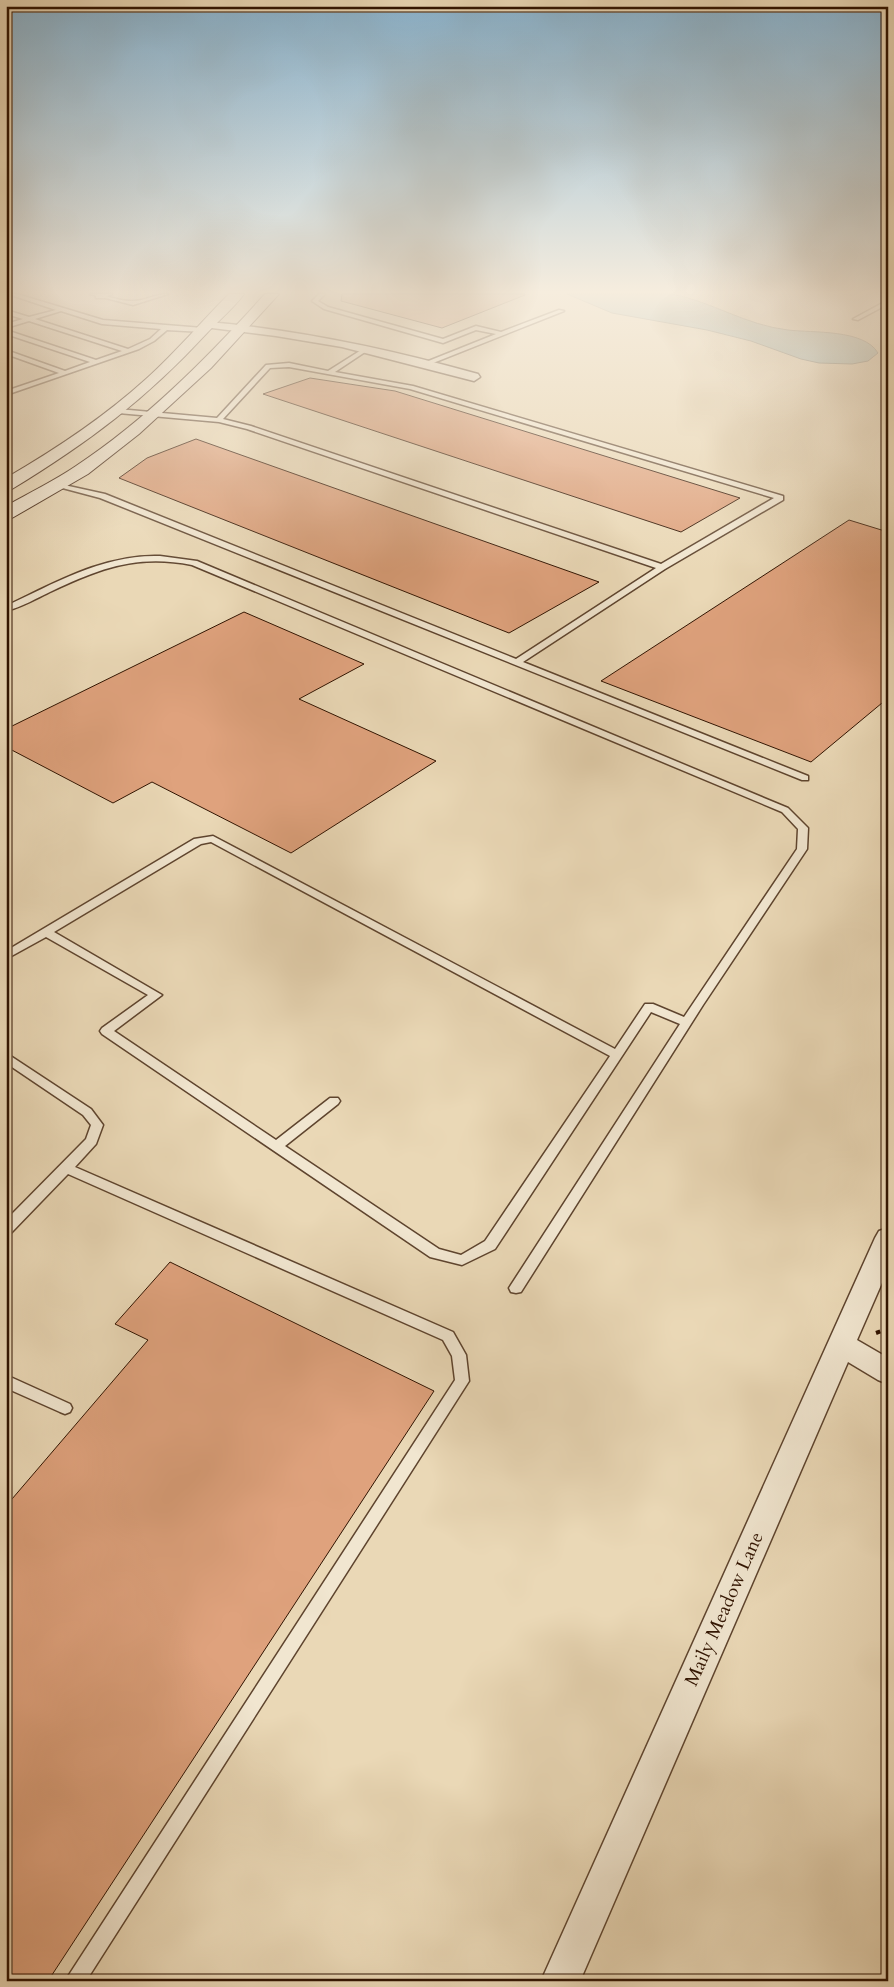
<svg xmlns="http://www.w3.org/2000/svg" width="894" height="1987" font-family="Cardo,serif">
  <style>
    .water { fill: #9ab8b6; stroke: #70766d }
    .building { fill: #dfa27d; stroke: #301300 }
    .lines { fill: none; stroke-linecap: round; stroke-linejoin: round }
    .lane-casing { stroke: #5e442e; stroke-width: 3 }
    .street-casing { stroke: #5e442e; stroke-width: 3 }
    .secondary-casing { stroke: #301300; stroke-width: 2 }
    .path { stroke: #301300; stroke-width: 4; stroke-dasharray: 4.5 3; stroke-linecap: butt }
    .lane { fill: #f1e6d0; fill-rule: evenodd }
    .street { fill: #f1e6d0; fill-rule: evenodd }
    .secondary { fill: #f1e6d0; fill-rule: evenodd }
    .labels { text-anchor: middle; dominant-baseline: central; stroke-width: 4; stroke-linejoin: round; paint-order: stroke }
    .near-street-label { font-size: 19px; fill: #301300; stroke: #f1e6d0 }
  </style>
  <rect width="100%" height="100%" fill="#ead8b6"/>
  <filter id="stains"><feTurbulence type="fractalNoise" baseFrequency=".004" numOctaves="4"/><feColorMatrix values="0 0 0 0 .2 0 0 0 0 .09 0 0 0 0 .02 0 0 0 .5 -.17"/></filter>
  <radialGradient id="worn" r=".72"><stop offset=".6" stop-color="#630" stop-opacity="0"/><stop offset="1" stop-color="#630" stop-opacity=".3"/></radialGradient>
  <!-- water -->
  <path class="water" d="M567,294H672C713,302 745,325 788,330C813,333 864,329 878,353L868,361L852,364L819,363L801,359L751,341L707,330L612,313Z"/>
  <!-- building -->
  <path class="building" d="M342,294H525V295L442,328L341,301Z
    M310,378L395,391L740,498L681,532L263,394Z
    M196,439L599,582L509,633L119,478L147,458Z
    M849,520L888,532V698L811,762L601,681Z
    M244,612L364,664L299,699L436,761L291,853L152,782L113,803L6,747V729Z
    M170,1262L434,1391L48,1981H6V1506L148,1340L115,1324Z"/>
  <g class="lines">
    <defs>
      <path id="lane" d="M8,294H17L103,320L203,328L206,330L203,332L167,330L154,341L139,349L6,395V391L59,373L6,354V350L65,371L90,362L6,334V330L96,360L122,351L29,321L6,328V324L23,319L6,314V310L29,317L56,310ZM61,311L102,324L161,329L150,339L128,349L35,319Z
        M90,294C105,294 120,302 133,301C145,301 155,294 168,294L133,305Z
        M319,294H325L318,301L328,307L443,339L476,326L501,332L559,310L564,311L428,365L425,363L426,362L496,334L476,330L443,343L324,309L312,301Z
        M888,300V304L858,320L853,319Z
        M366,347L368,348V350L335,372L413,386L783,496V500L665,569L523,662L808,776V780H802L100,498L51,485L55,483L105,494L516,659L656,568L247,429L219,422L118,413L115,411L118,409L217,418L266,365L289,363L328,371ZM289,367L410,389L774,498L661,564L251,426L223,419L270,368Z
        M160,556L197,561L788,808L808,828L807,849L703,1005L521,1292L516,1293L511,1292L509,1288L680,1024L651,1012L495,1249L462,1265L430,1257L102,1034L100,1031L102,1028L148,995L46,937L6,959V951L194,839L213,836L615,1049L645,1004H653L684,1017L797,849L798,829L782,812L192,565C138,554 100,568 52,591C37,598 22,607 6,611V606C55,583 104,554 160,556ZM211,842L610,1056L485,1241L461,1255L439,1249L285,1146L338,1104L340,1101L338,1098H330L276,1140L114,1031L162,995L54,932L201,844Z
        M6,1053L91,1109L103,1125L96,1144L75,1167L453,1332L466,1355L469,1381L86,1981H65L455,1380L452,1356L443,1340L68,1174L11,1233L6,1234V1220L86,1139L91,1125L83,1115L6,1063Z
        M6,1375L70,1404L72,1408L70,1412L65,1414L60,1412L6,1388Z"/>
      <path id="street" d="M96,294H112L104,298H96Z
        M208,322C300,330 389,349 478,374L480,377L474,381L342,347L276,336L204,327L202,325Z
        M888,1228V1269L857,1340L888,1358V1384L878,1380L848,1362L580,1981H541L875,1238L879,1231Z"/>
      <path id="secondary" d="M229,294H244C234,308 219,320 207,333C146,399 89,442 12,489L6,490V478C56,449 104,417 146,379C176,352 201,322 229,294Z
        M265,294H279L211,368L139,434L88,474L12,518L6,519V506C29,493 54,481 76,466C147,419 208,357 265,294Z"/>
    </defs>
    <!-- lane casing -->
    <use href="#lane" class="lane-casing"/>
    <!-- street casing -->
    <use href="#street" class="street-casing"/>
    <!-- secondary casing -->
    <use href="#secondary" class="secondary-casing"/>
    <!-- path -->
    <path class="path" d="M876,1333L887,1329"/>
    <!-- lane -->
    <use href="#lane" class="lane"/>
    <!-- street -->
    <use href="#street" class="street"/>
    <!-- secondary -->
    <use href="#secondary" class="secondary"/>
  </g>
  <!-- sky -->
  <linearGradient id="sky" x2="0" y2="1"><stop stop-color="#89b6d4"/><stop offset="0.51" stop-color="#f6edde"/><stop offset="1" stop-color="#f6edde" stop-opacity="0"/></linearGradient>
  <rect width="894" height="572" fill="url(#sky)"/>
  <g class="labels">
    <!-- near-street labels -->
    <g class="near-street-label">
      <text transform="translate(724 1609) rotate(-66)">Maily Meadow Lane</text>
    </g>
  </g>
  <!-- margin -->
  <rect width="894" height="1987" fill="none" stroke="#ead8b6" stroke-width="25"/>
  <rect x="8" y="8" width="879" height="1972" fill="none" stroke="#301300" stroke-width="2.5"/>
  <rect x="12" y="12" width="869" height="1962" fill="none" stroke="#301300"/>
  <rect width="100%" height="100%" filter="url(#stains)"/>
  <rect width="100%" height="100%" fill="url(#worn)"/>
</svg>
